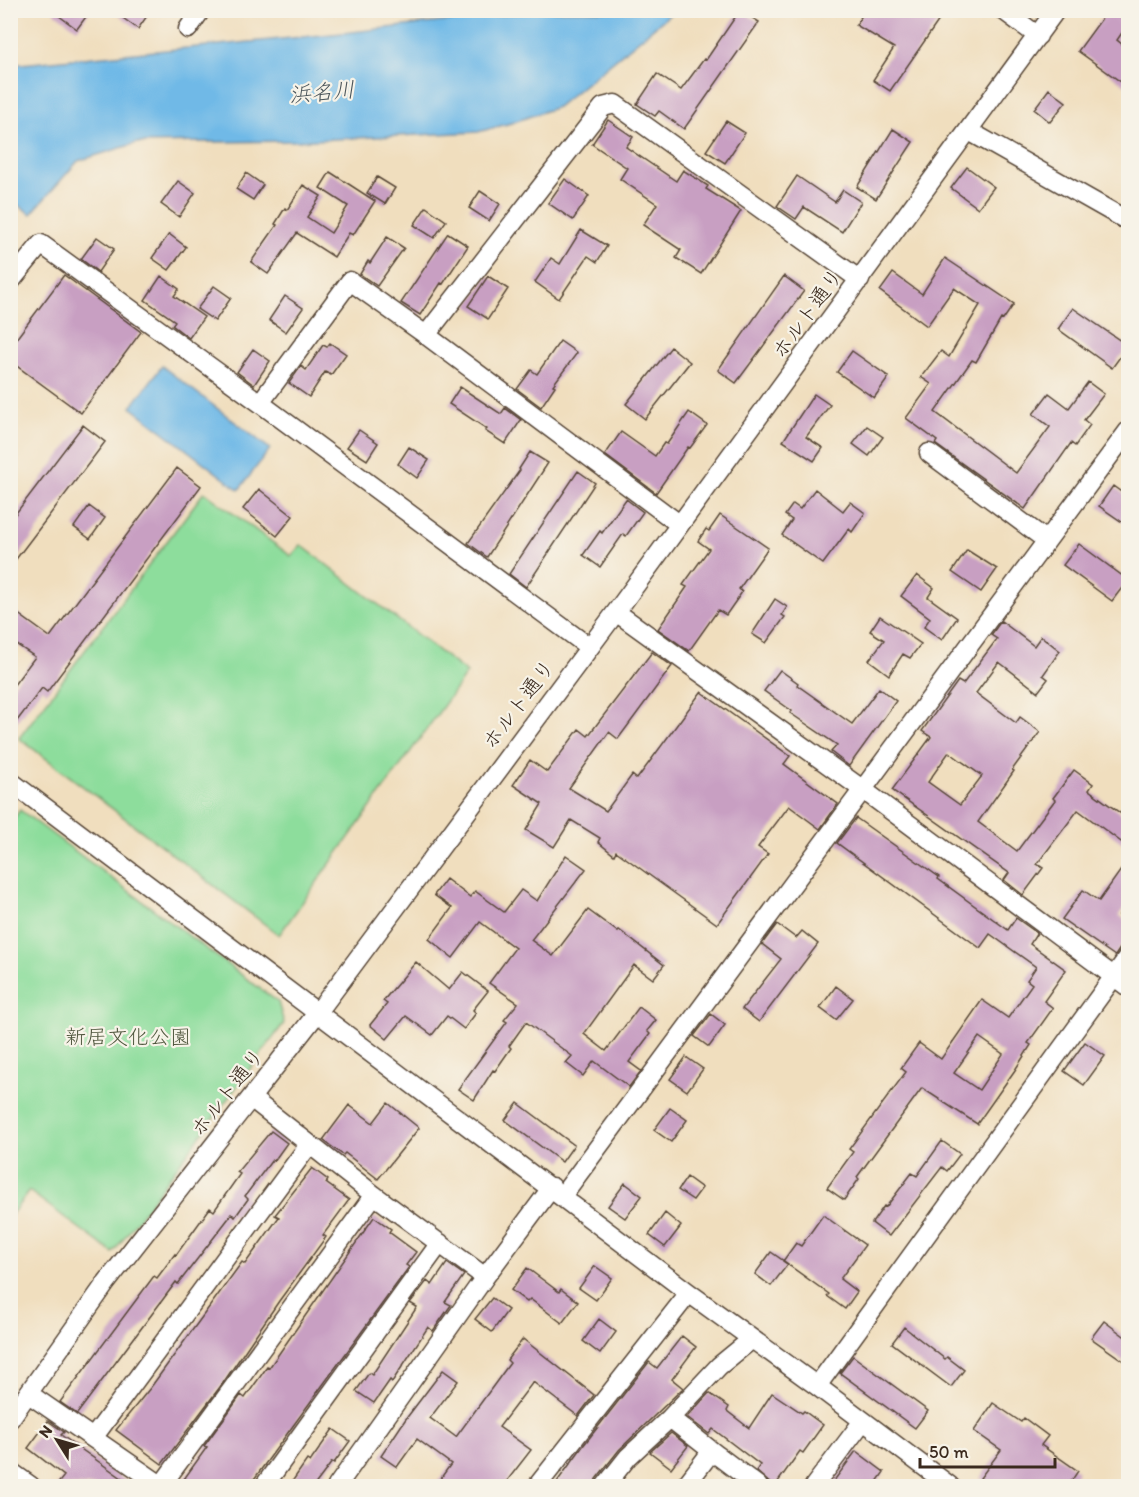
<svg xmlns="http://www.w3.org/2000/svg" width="1139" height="1497" font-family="Itim,'Klee One',sans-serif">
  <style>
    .green { fill: #8ddd9c; stroke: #64845d; stroke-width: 1.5 }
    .water { fill: #6fb9e7; stroke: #557282; stroke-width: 1.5 }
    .building { fill: #c89fc2; fill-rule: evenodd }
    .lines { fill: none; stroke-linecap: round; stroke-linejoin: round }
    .minor-casing { stroke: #564536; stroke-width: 21 }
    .minor { stroke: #fff; stroke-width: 18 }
    .labels { text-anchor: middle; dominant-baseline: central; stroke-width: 4.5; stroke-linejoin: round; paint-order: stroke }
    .street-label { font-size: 21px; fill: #3b2a1e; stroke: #f7f3e8 }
    .park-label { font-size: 21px; fill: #50573e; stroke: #f7f3e8 }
    .water-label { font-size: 22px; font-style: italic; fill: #4b555a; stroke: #f7f3e8 }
  </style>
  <rect width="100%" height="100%" fill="#f7f3e8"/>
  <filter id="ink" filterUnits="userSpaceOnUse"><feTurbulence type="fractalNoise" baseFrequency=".0167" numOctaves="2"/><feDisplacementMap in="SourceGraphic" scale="12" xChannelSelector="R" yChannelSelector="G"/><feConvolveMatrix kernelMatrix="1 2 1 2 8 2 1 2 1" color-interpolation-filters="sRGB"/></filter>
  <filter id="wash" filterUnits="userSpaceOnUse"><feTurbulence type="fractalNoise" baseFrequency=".008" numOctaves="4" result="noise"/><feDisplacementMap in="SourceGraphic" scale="24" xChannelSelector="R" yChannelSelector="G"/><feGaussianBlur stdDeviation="1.35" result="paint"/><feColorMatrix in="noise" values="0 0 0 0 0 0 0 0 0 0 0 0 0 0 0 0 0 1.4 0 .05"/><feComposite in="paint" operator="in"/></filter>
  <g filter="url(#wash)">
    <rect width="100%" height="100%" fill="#f0debe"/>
    <!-- green -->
    <path class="green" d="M204,492L291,556L301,545L467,673L279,935L19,738Z
      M20,810L278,1002L284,1023L113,1253L29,1191L11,1215L10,823Z"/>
    <!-- water -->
    <path class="water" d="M537,11H674L557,107L511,123L478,132L294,141L137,143L78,161L31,214L11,200V65L343,33Z
      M162,366L270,449L239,490L131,407Z"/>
    <g id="blocks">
      <!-- building -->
      <path class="building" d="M51,10H91L77,29Z
        M112,10H139L147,16L138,29Z
        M740,10L759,22L684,129L659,111L655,116L637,104L657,74L681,90L704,59L706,60Z
        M865,10H946L890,91L873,80L894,48L856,25Z
        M1108,10H1128V24L1117,40L1128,49V87L1078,51Z
        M1049,89L1066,102L1050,122L1034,109Z
        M608,120L633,137L626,147L676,181L683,170L708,186L706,189L741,211L701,274L676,258L681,250L643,225L657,204L620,179L627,168L592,144Z
        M726,121L745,133L725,163L706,151Z
        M893,129L913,142L876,199L857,187Z
        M967,167L994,187L978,208L951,188Z
        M330,172L375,201L353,235L349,233L334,257L297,233L268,274L251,262L277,225L275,224L285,208L287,210L303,185L321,196L307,217L331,233L348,206L320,188Z
        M246,173L263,185L253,200L236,189Z
        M797,176L835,202L843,190L861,202L842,232L804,207L796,219L777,206Z
        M377,177L395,188L385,204L367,193Z
        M565,179L589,196L573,220L548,203Z
        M178,181L195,193L179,217L161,204Z
        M480,191L500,204L489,221L469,208Z
        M426,207L446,221L434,238L414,225Z
        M581,230L607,246L597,262L588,256L559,299L535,282L551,258L560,264Z
        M448,233L468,246L443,284L441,283L420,315L401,303Z
        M169,234L186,247L169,270L152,258Z
        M97,237L114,249L98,272L81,259Z
        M387,237L404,248L377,286L360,274L368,261L370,263Z
        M945,258L1014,304L1003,320L1001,319L976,362L972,360L935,412L1016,473L1050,427L1033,414L1049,393L1069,408L1088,382L1104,394L1084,420L1090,425L1075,446L1071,443L1025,509L935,444L937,441L906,418L931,384L921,377L941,351L949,357L980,305L954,288L927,326L880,291L893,273L922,294Z
        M64,275L141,332L81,413L10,361V347Z
        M161,276L179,289L174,296L204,317L189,338L172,325L175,321L145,300Z
        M488,276L508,289L488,319L468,306Z
        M784,276L804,291L736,383L718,370Z
        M214,286L231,298L215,321L197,309Z
        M285,296L303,308L286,332L269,320Z
        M1073,308L1128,346L1112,368L1058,329Z
        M560,341L577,353L553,385L555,386L541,407L517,389L531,370L537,374Z
        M330,343L346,354L331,375L325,372L309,397L289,383L301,366L306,370L323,345L327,347Z
        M671,347L690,362L645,419L626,404Z
        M253,349L270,361L254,385L237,372Z
        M852,351L889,377L874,398L837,372Z
        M460,387L501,414L505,408L521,420L505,444L485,431L487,429L449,404Z
        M814,394L830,405L806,437L823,448L814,461L783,441Z
        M689,412L707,425L690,448L688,447L656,493L605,455L621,432L655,456L664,443L667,444Z
        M83,425L105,442L10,567V521Z
        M867,426L883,437L869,456L853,444Z
        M359,430L378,443L367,460L347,447Z
        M409,447L429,460L417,478L398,464Z
        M530,452L548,463L487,557L468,543L520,470L519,469Z
        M177,468L201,486L47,692L42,688L10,730V690L35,657L10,640V608L50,637Z
        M578,471L595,483L526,587L509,574Z
        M1113,486L1128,497V526L1099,506Z
        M259,489L293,516L277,536L243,509Z
        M815,489L843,511L850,502L865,513L852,532L849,529L823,564L782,535L792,520L785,515L793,504L800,509Z
        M626,499L643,512L626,536L623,534L600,567L583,555L600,531L602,533Z
        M89,506L105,518L90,539L74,527Z
        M720,515L768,548L739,589L742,592L726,615L718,610L689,651L658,629L687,587L683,585L709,549L698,541L706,529L709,531Z
        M1079,544L1128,580L1112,601L1063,565Z
        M967,550L997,569L981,592L952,572Z
        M917,575L934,588L928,597L957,618L942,640L924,627L930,618L901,596Z
        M775,599L787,607L782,615L785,617L766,643L752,634Z
        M880,616L921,644L910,658L903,654L889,675L869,660L884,640L870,631Z
        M1001,621L1034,646L1041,636L1060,651L1043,675L1048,679L1038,692L999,662L976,693L1016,723L1020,717L1040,732L1012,770L1014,771L978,822L1017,851L1055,800L1053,798L1074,770L1093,784L1089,790L1128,819V847L1078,810L1037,864L1043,868L1023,895L1004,880L1009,873L892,790L931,737L922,731L958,681L963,684L997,639L991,635ZM949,752L982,776L960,805L928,782Z
        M652,652L672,666L618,739L609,732L569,788L606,811L632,775L637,779L701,692L790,756L784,764L838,804L820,829L789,806L758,847L768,854L717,924L616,851L614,855L598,842L600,838L571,820L554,847L526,830L542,804L513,785L530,760L547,772L579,729L588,736Z
        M780,670L798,683L797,685L852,724L879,688L896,701L849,766L831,752L837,745L790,713L792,711L764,691Z
        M856,818L939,877L938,879L1008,930L1016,918L1037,933L1030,944L1066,970L1044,1001L1053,1008L1028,1043L1031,1045L1015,1070L977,1124L922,1088L857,1177L859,1179L844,1200L827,1188L853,1152L849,1149L906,1072L901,1068L919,1043L941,1059L982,1000L1008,1018L1032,984L1027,980L1036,967L990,934L980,948L837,843ZM979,1037L1003,1054L979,1090L954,1073Z
        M566,855L586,869L531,940L553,956L588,910L618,932L619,930L664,965L653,979L634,965L584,1034L606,1051L639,1007L656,1020L647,1031L650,1034L629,1062L641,1071L629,1087L594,1061L583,1076L566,1063L572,1056L526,1022L509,1046L511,1048L495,1071L493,1070L474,1100L458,1089L507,1022L504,1020L518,1003L489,983L515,948L480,922L453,958L429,939L452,908L434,895L446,879L470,897L475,891L504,912L521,890L537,901Z
        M1128,860V902L1119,915L1128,922V936L1115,956L1062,919L1083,890L1099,901Z
        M777,924L796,938L802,931L818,944L759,1022L742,1009L781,959L762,944Z
        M416,962L449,990L463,972L488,991L473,1010L476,1013L464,1029L447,1016L432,1035L406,1016L387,1039L370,1025L387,1004L383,1001Z
        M836,986L853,999L836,1020L820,1008Z
        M711,1014L725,1025L709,1047L694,1036Z
        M1085,1042L1105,1056L1084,1085L1064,1071Z
        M686,1057L703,1069L687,1091L670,1079Z
        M388,1103L419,1128L378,1179L345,1153L343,1155L323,1140L349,1105L373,1123Z
        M518,1103L574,1145L562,1162L505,1120Z
        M670,1108L687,1120L671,1142L654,1130Z
        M271,1131L287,1143L274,1161L272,1160L245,1196L248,1199L235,1217L232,1214L178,1284L176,1282L77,1414L60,1402L154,1276L157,1278L175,1254L176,1255L210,1208L214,1211L240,1174L237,1172Z
        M942,1141L960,1154L947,1171L942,1167L889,1236L872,1223L884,1206L886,1207L912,1173L917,1176Z
        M312,1168L328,1180L326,1183L349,1200L323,1235L326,1237L279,1301L223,1383L162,1464L116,1430L151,1387L242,1262L245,1264L279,1217L275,1215Z
        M687,1177L702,1188L693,1200L678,1190Z
        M625,1183L642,1196L625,1218L608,1206Z
        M665,1213L681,1226L665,1247L649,1235Z
        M823,1215L865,1245L840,1279L857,1292L845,1309L827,1296L829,1294L783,1261L796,1243L801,1246Z
        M374,1217L391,1229L389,1232L416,1252L406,1265L409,1267L249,1486H194L184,1479L207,1447L204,1446L241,1395L245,1398L267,1367L269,1368Z
        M771,1252L788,1264L771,1286L755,1274Z
        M447,1263L464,1275L445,1302L451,1305L433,1331L428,1327L392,1382L390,1380L374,1403L356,1391L369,1373L372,1375L417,1307L410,1303L427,1281L432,1285Z
        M595,1266L612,1278L596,1300L579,1288Z
        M527,1268L559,1292L561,1289L578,1302L562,1323L530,1299L527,1302L511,1290Z
        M492,1298L508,1310L492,1332L475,1319Z
        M599,1319L616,1332L600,1354L583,1341Z
        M1104,1321L1128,1339V1364L1091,1338Z
        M904,1327L945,1359L947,1357L964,1370L951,1387L892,1343Z
        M682,1336L696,1347L672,1379L683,1388L619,1450L596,1479L594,1486H554L583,1446L649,1362L657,1368Z
        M523,1339L594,1395L578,1416L533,1382L499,1427L531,1450L503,1486H435L451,1464L417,1439L397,1467L381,1456L405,1420L443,1370L458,1381L430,1418L456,1437L510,1363L507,1360Z
        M853,1356L928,1411L915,1428L840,1373Z
        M709,1393L729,1407L727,1411L749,1428L772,1393L802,1413L804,1411L823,1425L803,1453L800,1451L775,1486H773L756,1471L760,1465L713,1429L709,1434L687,1417Z
        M993,1403L1021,1422L1024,1418L1048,1436L1041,1445L1078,1471L1068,1486H992L980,1478L1001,1450L974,1431Z
        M48,1421L64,1432L61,1435L133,1486H56L64,1476L28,1448Z
        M333,1429L350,1441L334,1463L332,1462L314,1486H289L307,1460L310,1462Z
        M671,1433L688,1446L671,1468L650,1452Z
        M856,1451L884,1472L874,1486H830Z"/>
    </g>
  </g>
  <g filter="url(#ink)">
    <use href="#blocks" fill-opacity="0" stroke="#564536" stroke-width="1.5"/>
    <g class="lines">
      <defs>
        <path id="minor" d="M1003,10L1038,36
          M188,29L201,10
          M969,131L1128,221
          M10,282L41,244L260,403L589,647
          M426,335L603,107L615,104L860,280
          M260,403L350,281L426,335L679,524
          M929,453L1046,540
          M616,612L862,789L1128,987
          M10,781L689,1293L817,1386L950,1486
          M251,1098L374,1195L485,1277
          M562,1196L1128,431
          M817,1386L1128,957
          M29,1394L162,1486
          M670,1418L717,1455
          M10,1419L106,1283L318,1012L616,612L1056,10
          M93,1438L309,1145
          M10,1471L31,1486
          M161,1486L374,1195
          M264,1486L440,1243
          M337,1486L485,1277L552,1187
          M537,1486L689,1293
          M605,1486L628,1457L670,1418L719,1366L752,1339
          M685,1486L708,1456L717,1455L758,1486
          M814,1486L863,1421"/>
      </defs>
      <!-- minor casing -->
      <use href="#minor" class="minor-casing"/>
      <!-- minor -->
      <use href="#minor" class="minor"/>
    </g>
  </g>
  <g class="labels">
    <!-- street labels -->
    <g class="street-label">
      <text transform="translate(807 313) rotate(-54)">ホルト通り</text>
      <text transform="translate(518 704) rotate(-53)">ホルト通り</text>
      <text transform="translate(227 1092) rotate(-52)">ホルト通り</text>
    </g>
    <!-- park labels -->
    <g class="park-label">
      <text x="128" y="1036">新居文化公園</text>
    </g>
    <!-- water labels -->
    <g class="water-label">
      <text transform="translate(322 92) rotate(-5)">浜名川</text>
    </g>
  </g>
  <!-- margin -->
  <rect width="1139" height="1497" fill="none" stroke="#f7f3e8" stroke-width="36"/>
  <!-- north arrow -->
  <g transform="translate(57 1440) rotate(307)" stroke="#f7f3e8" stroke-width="4.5" paint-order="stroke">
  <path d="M0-4.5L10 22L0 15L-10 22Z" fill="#3b2a1e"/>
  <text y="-9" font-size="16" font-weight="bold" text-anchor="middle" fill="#3b2a1e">N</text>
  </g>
  <!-- scale -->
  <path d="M920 1458v9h135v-9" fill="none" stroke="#3b2a1e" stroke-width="3"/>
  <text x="929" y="1458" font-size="18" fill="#3b2a1e" stroke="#f7f3e8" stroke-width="4.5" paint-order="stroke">50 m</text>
</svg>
